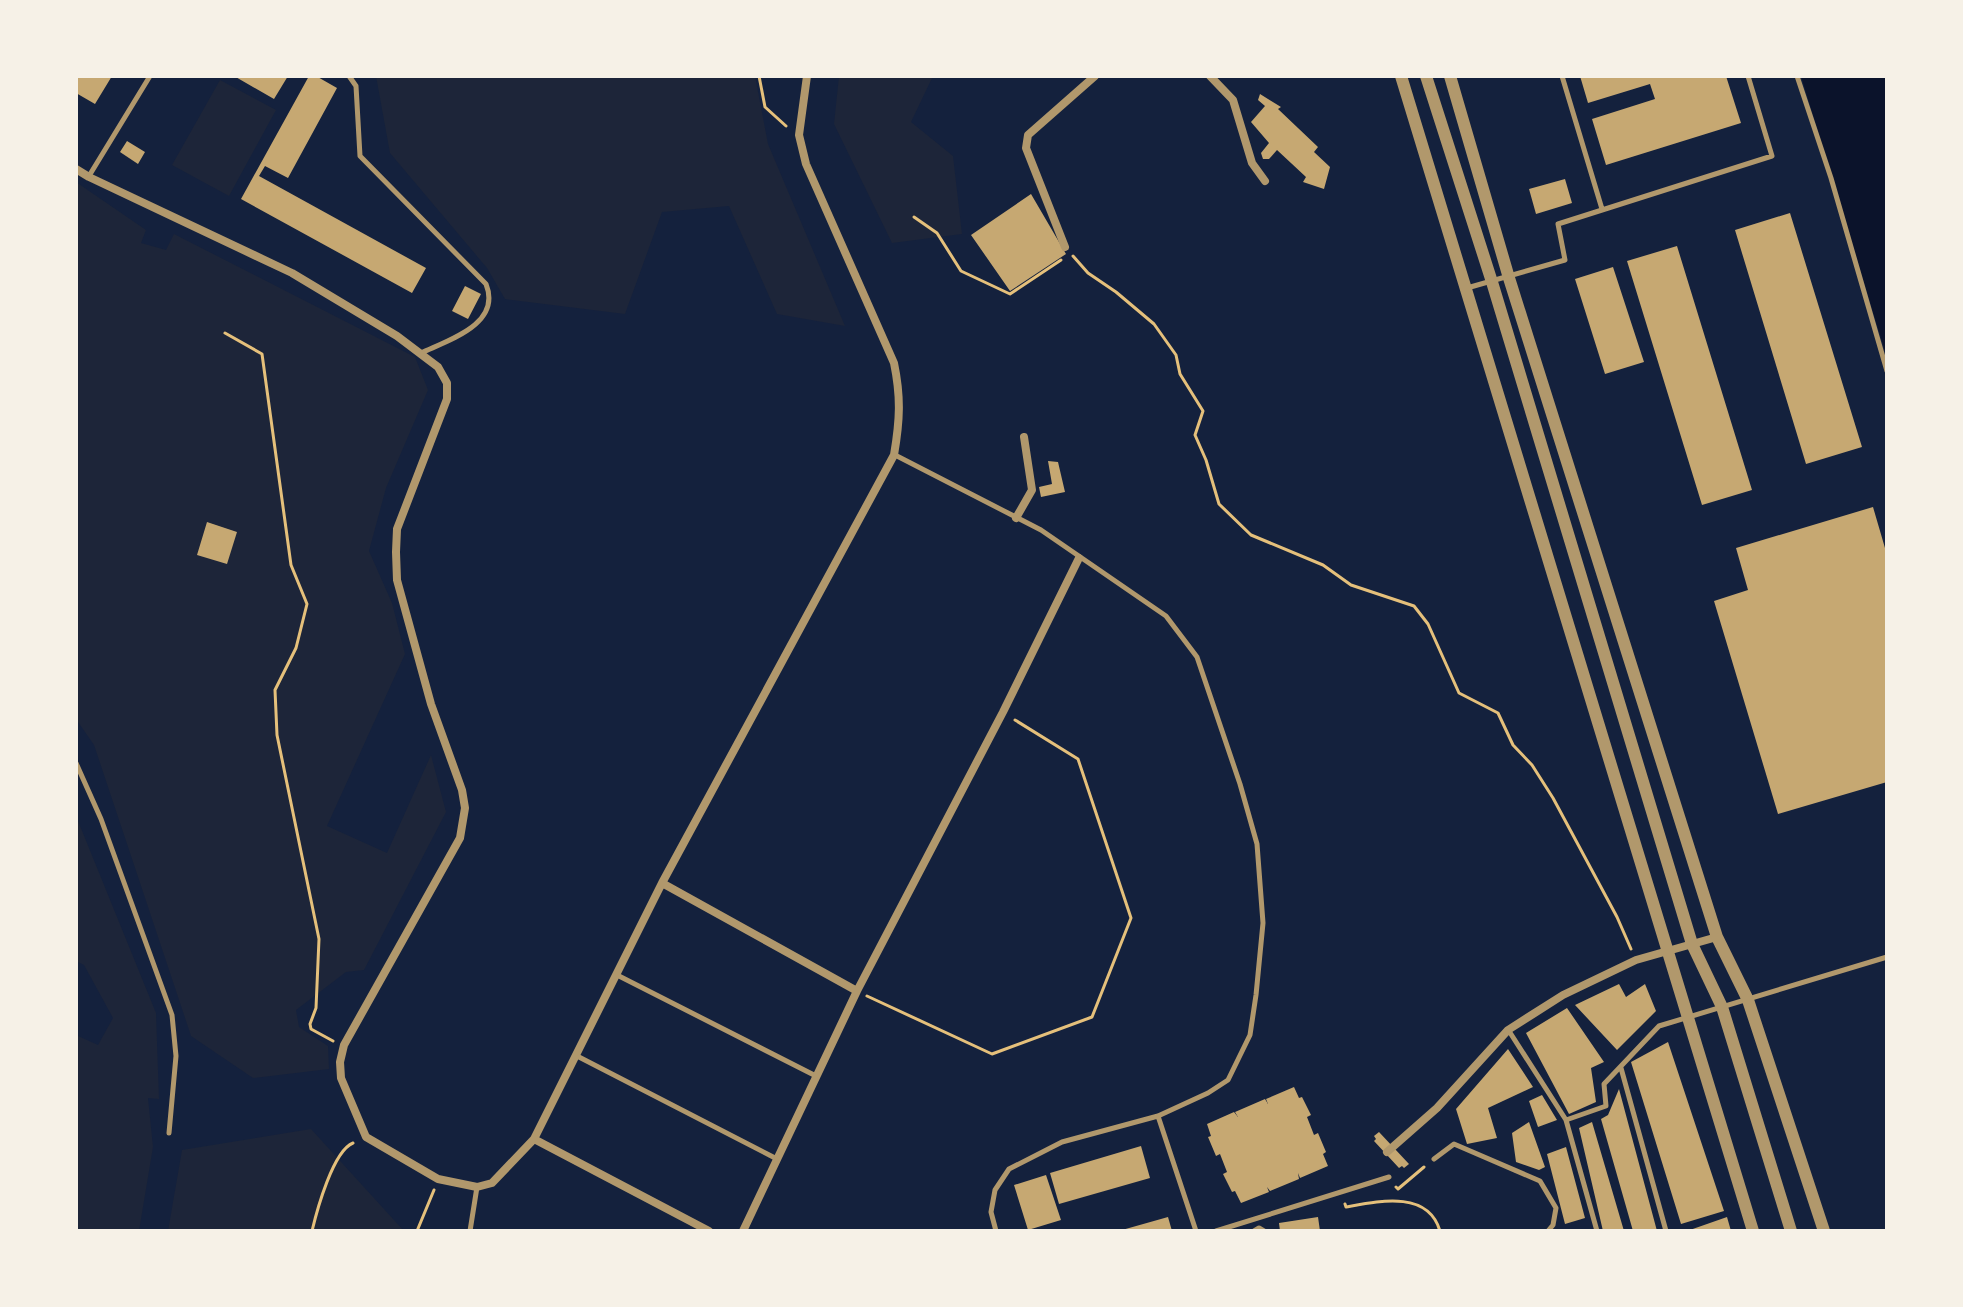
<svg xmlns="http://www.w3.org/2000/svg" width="1963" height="1307" font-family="'Fira Sans Condensed',sans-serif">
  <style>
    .green { fill: #1d2539 }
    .water { fill: #0b132b }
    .building { fill: #c6a872 }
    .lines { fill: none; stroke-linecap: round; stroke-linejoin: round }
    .path { stroke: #e5c07b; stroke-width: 3 }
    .service { stroke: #b1986c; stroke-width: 5 }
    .minor { stroke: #b1986c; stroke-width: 8 }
    .tertiary { stroke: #b1986c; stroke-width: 12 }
  </style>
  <rect width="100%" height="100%" fill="#14213d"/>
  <!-- green -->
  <path class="green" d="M376,76H755L768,144L845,326L777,314L729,206L662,212L625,314L505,299L487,268L390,153Z
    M839,76H933L911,122L953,156L962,234L892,243L834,124Z
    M220,80L276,110L229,196L172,165Z
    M76,182L146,230L141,243L166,250L174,234L415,357L428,390L386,488L369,551L392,603L405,654L327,826L387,853L431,755L446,812L364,970L346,972L296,1010L299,1027L328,1046L329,1069L253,1078L191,1036L94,745L76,719Z
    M76,816L156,1013L159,1099L148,1098L153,1147L139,1231H76V1035L98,1045L113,1018L84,965L76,961Z
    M311,1129L404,1231H168L182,1150Z"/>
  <!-- water -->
  <path class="water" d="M1801,76H1887V358Z"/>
  <!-- building -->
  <path class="building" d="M76,76H112L95,104L76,93Z
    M234,76H288L274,99Z
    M309,76H316L337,88L288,178L265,166L259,176L426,268L412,293L241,199Z
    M1580,76H1726L1741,123L1606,165L1592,119L1655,99L1650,84L1588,103Z
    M1260,94L1281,107L1278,109L1318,147L1314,152L1330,167L1324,189L1303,182L1306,177L1277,150L1269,159H1263L1261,153L1269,143L1251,122L1265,106L1258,100Z
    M127,141L145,152L138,164L120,152Z
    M1565,179L1572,203L1536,214L1529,189Z
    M1031,194L1066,254L1010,291L971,235Z
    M1790,213L1862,447L1806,464L1735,230Z
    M1677,246L1752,490L1702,505L1627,261Z
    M1613,267L1644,362L1605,374L1575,279Z
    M465,286L481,294L468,319L452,311Z
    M1048,461L1058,462L1065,492L1041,497L1039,487L1052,484Z
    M1873,507L1885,548H1887V782L1778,814L1714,601L1748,590L1736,548Z
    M207,522L237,532L227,564L197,555Z
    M1619,984L1626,997L1645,984L1656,1011L1617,1050L1575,1005Z
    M1567,1008L1604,1062L1591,1068L1596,1102L1569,1114L1526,1033Z
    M1668,1042L1724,1211L1681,1224L1631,1062Z
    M1508,1049L1533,1087L1488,1108L1497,1138L1467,1144L1456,1109Z
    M1294,1087L1299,1098L1302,1097L1311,1115L1307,1117L1314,1135L1318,1133L1326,1152L1323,1154L1328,1166L1300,1178L1298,1173L1299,1179L1270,1191L1267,1187L1269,1192L1241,1203L1235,1191L1232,1192L1223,1174L1227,1172L1220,1154L1216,1156L1208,1137L1211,1136L1207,1124L1234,1112L1238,1117L1235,1112L1265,1099L1268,1104L1266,1099Z
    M1619,1089L1657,1231H1633L1601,1119L1608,1115Z
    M1542,1095L1557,1120L1538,1127L1529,1101Z
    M1529,1122L1545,1167L1539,1170L1516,1162L1512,1133Z
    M1592,1122L1624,1231H1603L1579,1128Z
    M1379,1132L1409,1164L1404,1168L1402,1166L1399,1168L1374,1141L1376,1139L1374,1136Z
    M1141,1146L1150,1178L1059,1204L1050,1173Z
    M1566,1147L1585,1218L1565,1224L1547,1154Z
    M1046,1175L1061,1220L1028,1230L1014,1185Z
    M1168,1217L1172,1231H1122V1230Z
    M1318,1217L1320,1231H1280L1279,1223Z
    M1727,1217L1731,1231H1687Z"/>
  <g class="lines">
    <!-- path -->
    <path class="path" d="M759,76L765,107L786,126
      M914,217L937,233L961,271L1010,294L1061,260
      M1073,256L1088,273L1116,292L1154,324L1176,355L1180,374L1203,411L1195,435L1206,460L1219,504L1251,535L1323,565L1351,585L1414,606L1428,624L1459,693L1498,713L1513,745L1532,765L1553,798L1617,917L1631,949
      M225,333L262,354L291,565L307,604L296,648L275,690L277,735L319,939L316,1008L310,1024L311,1029L333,1041
      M867,996L992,1054L1092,1017L1131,918L1078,759L1015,720
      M1396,1187L1398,1189L1424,1167
      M1345,1204L1346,1207C1379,1201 1428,1190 1440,1231
      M312,1231C317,1210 333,1151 353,1143
      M417,1231L434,1190"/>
    <!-- service -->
    <path class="service" d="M349,76L356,86L360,156L486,284C502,324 449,340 421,353
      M1562,76L1602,209
      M1797,76L1831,178L1887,371
      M89,176L150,76
      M1467,288L1565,260L1558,224L1772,156L1748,76
      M895,455L1041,530L1166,616L1197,657L1240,784L1257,844L1263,923L1256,995L1250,1035L1228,1080L1208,1093L1158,1116L1062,1142L1009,1169L995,1190L991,1212L996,1231
      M76,763L101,819L172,1015L176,1056L169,1133
      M617,975L816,1076
      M1509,1031L1566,1120L1597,1231
      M577,1056L777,1159
      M1621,1068L1666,1231
      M1158,1116L1196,1231
      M1566,1120L1606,1106L1604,1084L1659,1026L1887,957
      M1434,1159L1454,1144L1540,1181L1556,1208L1553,1225L1548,1231
      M470,1231L477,1187
      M1216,1231L1389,1177
      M1254,1231L1259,1228L1264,1231"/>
    <!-- minor -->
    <path class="minor" d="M1210,76L1233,100L1252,163L1265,181
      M76,169L89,177L292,273L397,336L438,367L447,383V399L397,529L396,552L397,580L431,704L462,790L465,808L460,838L344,1045L340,1062L341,1078L366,1137L438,1179L477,1187L492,1183L534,1139L662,883L894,455C900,420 901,397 894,363L806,164L799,135L807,76
      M1065,247L1026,148L1028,135L1095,76
      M1016,518L1032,490L1024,437
      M662,883L857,991L1003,712L1079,558
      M534,1139L709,1231
      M1387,1152L1437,1108L1508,1030L1563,995L1636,960L1717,937
      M743,1231L857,991"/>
    <!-- tertiary -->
    <path class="tertiary" d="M1401,76L1753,1231
      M1426,76L1492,282L1692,944L1722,1007L1791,1231
      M1450,76L1509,278L1717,937L1748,1000L1824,1231"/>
  </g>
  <!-- border -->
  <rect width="1963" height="1307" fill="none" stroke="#f6f1e7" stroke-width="156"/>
</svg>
